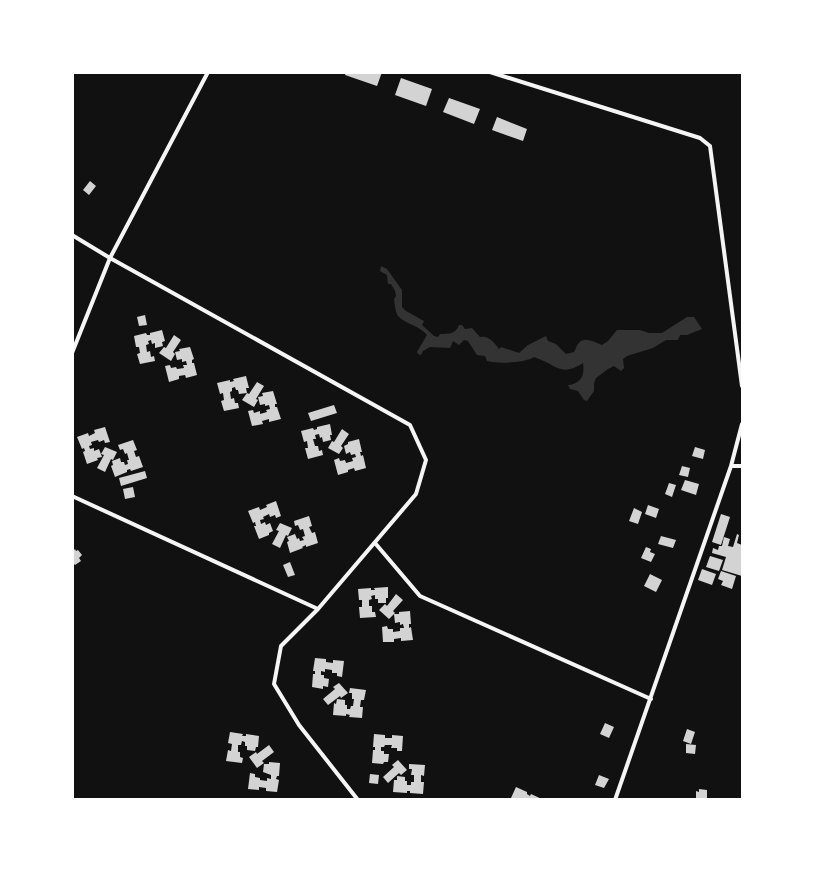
<svg xmlns="http://www.w3.org/2000/svg" width="815" height="872" font-family="'Space Grotesk',sans-serif">
  <style>
    .water { fill: #333 }
    .building { fill: #d3d3d3 }
    .lines { fill: none; stroke-linecap: round; stroke-linejoin: round }
    .minor { stroke: #f5f5f5; stroke-width: 4 }
  </style>
  <rect width="100%" height="100%" fill="#111"/>
  <!-- water -->
  <path class="water" d="M381,266L387,269L402,290V307L406,311L424,321L422,325L434,336L438,337L440,334C448,334 456,334 459,325H462L465,329L472,328L480,337C488,335 494,342 499,349L501,347L519,353L528,345L546,336L548,341L556,344L566,354L574,352C576,349 576,346 578,344C584,335 595,343 602,345L608,341L617,330H640L649,333H662L687,317H694L702,329L687,335H680L678,340H666L653,348L627,356L623,359L624,368L621,371L614,366L608,369L596,378L594,383V391L587,401L584,400L578,391L570,389L568,385C581,384 585,375 583,363C560,378 556,364 534,357C525,363 498,364 487,361L485,356L477,355L468,341L464,340L459,345L453,341L450,348L430,347L423,351L421,355L418,354L417,352L427,335C420,326 407,324 400,318C395,314 395,305 394,299L396,296L395,291L391,284H388L387,275L380,271Z"/>
  <!-- building -->
  <path class="building" d="M346,72H382L377,86L345,75Z
    M401,78L432,89L426,106L395,95Z
    M449,98L480,109L474,124L443,112Z
    M497,117L527,129L523,141L492,130Z
    M90,181L96,186L89,195L83,190Z
    M145,315L147,325L139,326L137,317Z
    M162,330L165,341L162,342L163,346L155,348V343L152,344L151,340L148,341L149,344L146,345L147,352L150,351L151,357L154,356L155,361L140,364L137,354L140,353L139,347H136L134,336L146,333L147,335H150V333Z
    M174,335L181,340L173,352L175,354L171,361L159,353L164,347L166,348Z
    M190,347L194,359L192,360V363H194L197,375L186,378L185,375L179,376V379L169,382L165,366L170,365L171,368L176,367L177,369L184,368L183,365H187L186,361L182,362V359L177,360L175,352L180,351L179,349Z
    M246,376L249,388H246L247,393L239,394L238,390H236L235,387L232,388V391L230,392L231,399L234,398L235,403H238L239,408L224,411L221,401L224,400L223,393L220,394L217,383L230,380V382L234,381L233,379Z
    M257,382L264,386L256,399L258,400L254,407L242,400L247,393L249,394Z
    M273,391L277,404H275V407H277L281,419L269,422V419L262,421L263,424L252,426L248,411L253,410L254,413L260,411V414L267,412L266,410L270,409L269,405L265,406V404L260,405L258,397L263,396L262,393Z
    M334,405L337,413L311,421L308,413Z
    M330,424L332,435H330L331,440L323,442L322,437L320,438L319,434L315,435L316,439H313L315,446H318L319,451L322,450L323,455L308,459L305,448H308L307,441L304,442L301,431L313,428L314,430L317,429V427Z
    M105,427L110,442L105,443L104,440L99,442L98,440L91,442L92,445L89,446L90,449L94,448V451L99,449L102,457L97,458L98,460L87,464L83,452L85,451L84,448L82,449L77,437L88,433L89,436L95,433L94,430Z
    M342,429L349,434L341,446L343,448L339,454L328,448L332,441L334,442Z
    M359,439L362,452H360L361,456L363,455L366,468L355,471L354,468L348,470V472L338,475L334,460L339,458L340,461L345,460L346,463L353,461L352,458L356,457L355,454L351,455L350,452L346,454L344,446L348,444V442Z
    M133,440L137,450L134,451L136,457L139,456L143,467L131,471L130,469L127,470V472L115,477L111,466L113,465L112,461L120,458L121,462H124L125,465L128,464L127,460H129L127,453L125,454L123,449L120,450L118,445Z
    M105,447L117,452L113,460L111,459L105,472L97,468L104,455L101,454Z
    M695,447L705,450L703,459L692,456Z
    M682,466L690,468L688,477L679,475Z
    M145,471L147,478L121,486L119,478Z
    M685,480L699,484L696,495L681,490Z
    M669,483L676,485L672,497L665,494Z
    M133,487L135,497L125,499L123,489Z
    M276,501L281,516L276,518L275,515L270,517L269,514L263,517L264,519L260,520L261,524L265,522L266,525L270,523L273,531L269,533V535L259,539L254,526H256L255,522L253,523L248,511L259,507L260,510L267,507L266,505Z
    M648,505L659,509L656,518L645,514Z
    M634,508L642,512L638,524L629,521Z
    M721,514L730,517L721,545L712,542Z
    M309,516L312,526L309,527L312,533L315,532L318,543L306,547V545L302,547L303,548L290,553L287,542L289,541L287,537L295,534L297,539L299,538L300,541L304,540L302,537L305,536L303,529L300,530L298,525L295,526L294,521Z
    M280,523L292,528L288,536L286,535L280,548L272,544L279,531L276,530Z
    M737,534L739,535L737,543L742,545V576L722,570L726,557L712,553L713,548L718,550L719,546H722L724,537L730,539L728,546L733,547Z
    M661,536L676,540L673,548L658,544Z
    M646,547L651,549L650,552L655,554L651,562L641,558Z
    M75,549L76,551L78,550L82,555L79,558L81,561L75,565L72,562V552Z
    M710,556L723,560L719,571L706,567Z
    M290,562L295,575L288,577L283,565Z
    M702,569L716,574L712,585L698,580Z
    M721,571L736,576L732,589L721,585L723,581L718,579Z
    M650,574L662,580L656,592L644,586Z
    M388,587V598H386V603H378V599H375V595L371,596L372,599L369,600V606H372V612H375L376,617L360,618L359,607H362V600H359L358,589L371,588V590H375L374,588Z
    M396,594L403,600L393,611L395,613L389,619L379,610L385,604L387,606Z
    M410,611L411,624H409V628L411,627L413,640L401,641V638L394,639V642H383L382,627L387,626L388,629H393V632L400,631V628H404L403,624L400,625V622L395,623L394,614H399V612Z
    M315,658L326,659V662L333,663V660L344,661L342,677L337,676V673H332V670L325,669V672L321,671V675H324V678L329,679L328,687L323,686V689L312,687L313,674H315V671H313Z
    M339,683L348,693L341,698L340,696L328,705L323,699L335,689L333,687Z
    M350,688L366,690L364,700H361L360,707H363L362,718L349,717L350,715L346,714V716L333,715L334,703L336,704L337,699L345,700V705H347V709H350L351,706H353L354,699H352V693H349Z
    M605,723L614,727L609,738L600,734Z
    M687,729L695,732L691,744L683,741Z
    M230,732L243,734L242,736H246V734L259,736L258,747H256L255,751L247,750V746H245V742L242,741L241,745H238V752H240V757L243,758L242,763L226,761L228,750L231,751L232,744L228,743Z
    M374,734L385,735V738H392V735L403,736L402,751H397V748H391L392,745H385L384,747H381V751H384V754H389L388,762H384L383,764L372,763L373,750H375V747H373Z
    M686,744L696,745L695,754L686,753Z
    M269,745L274,752L262,761L264,763L257,768L249,757L256,752L257,754Z
    M398,760L407,770L401,775L399,773L388,783L383,777L394,767L392,765Z
    M269,762L280,763L279,776H277L276,779L279,780L277,792L266,791V788L259,787V790L248,789L250,773L255,774V777L260,778V780L267,781V778L271,779V775L263,772L264,764H269Z
    M409,764L425,765L424,776L421,775V782H424L423,794L410,793V791H407V793L393,792L394,780H397V776L405,777V781H407V785H411V782H414V775H411L412,769H409Z
    M370,774L379,775L378,784L369,783Z
    M599,775L609,779L604,788L595,785Z
    M516,787L527,792V794L530,796L531,794L544,800H514L511,798Z
    M699,789L707,790V800H696V791L699,792Z"/>
  <g class="lines">
    <!-- minor -->
    <path class="minor" d="M490,72L700,138L710,146L742,386
      M72,235L110,258L410,425L426,460L416,494L318,609L281,646L274,684L299,725L358,800
      M72,353L110,258L208,72
      M742,424L731,466H742
      M72,496L318,609
      M375,543L420,596L651,699
      M615,800L731,466"/>
  </g>
  <!-- border -->
  <rect width="815" height="872" fill="none" stroke="#ffffff" stroke-width="148"/>
</svg>
